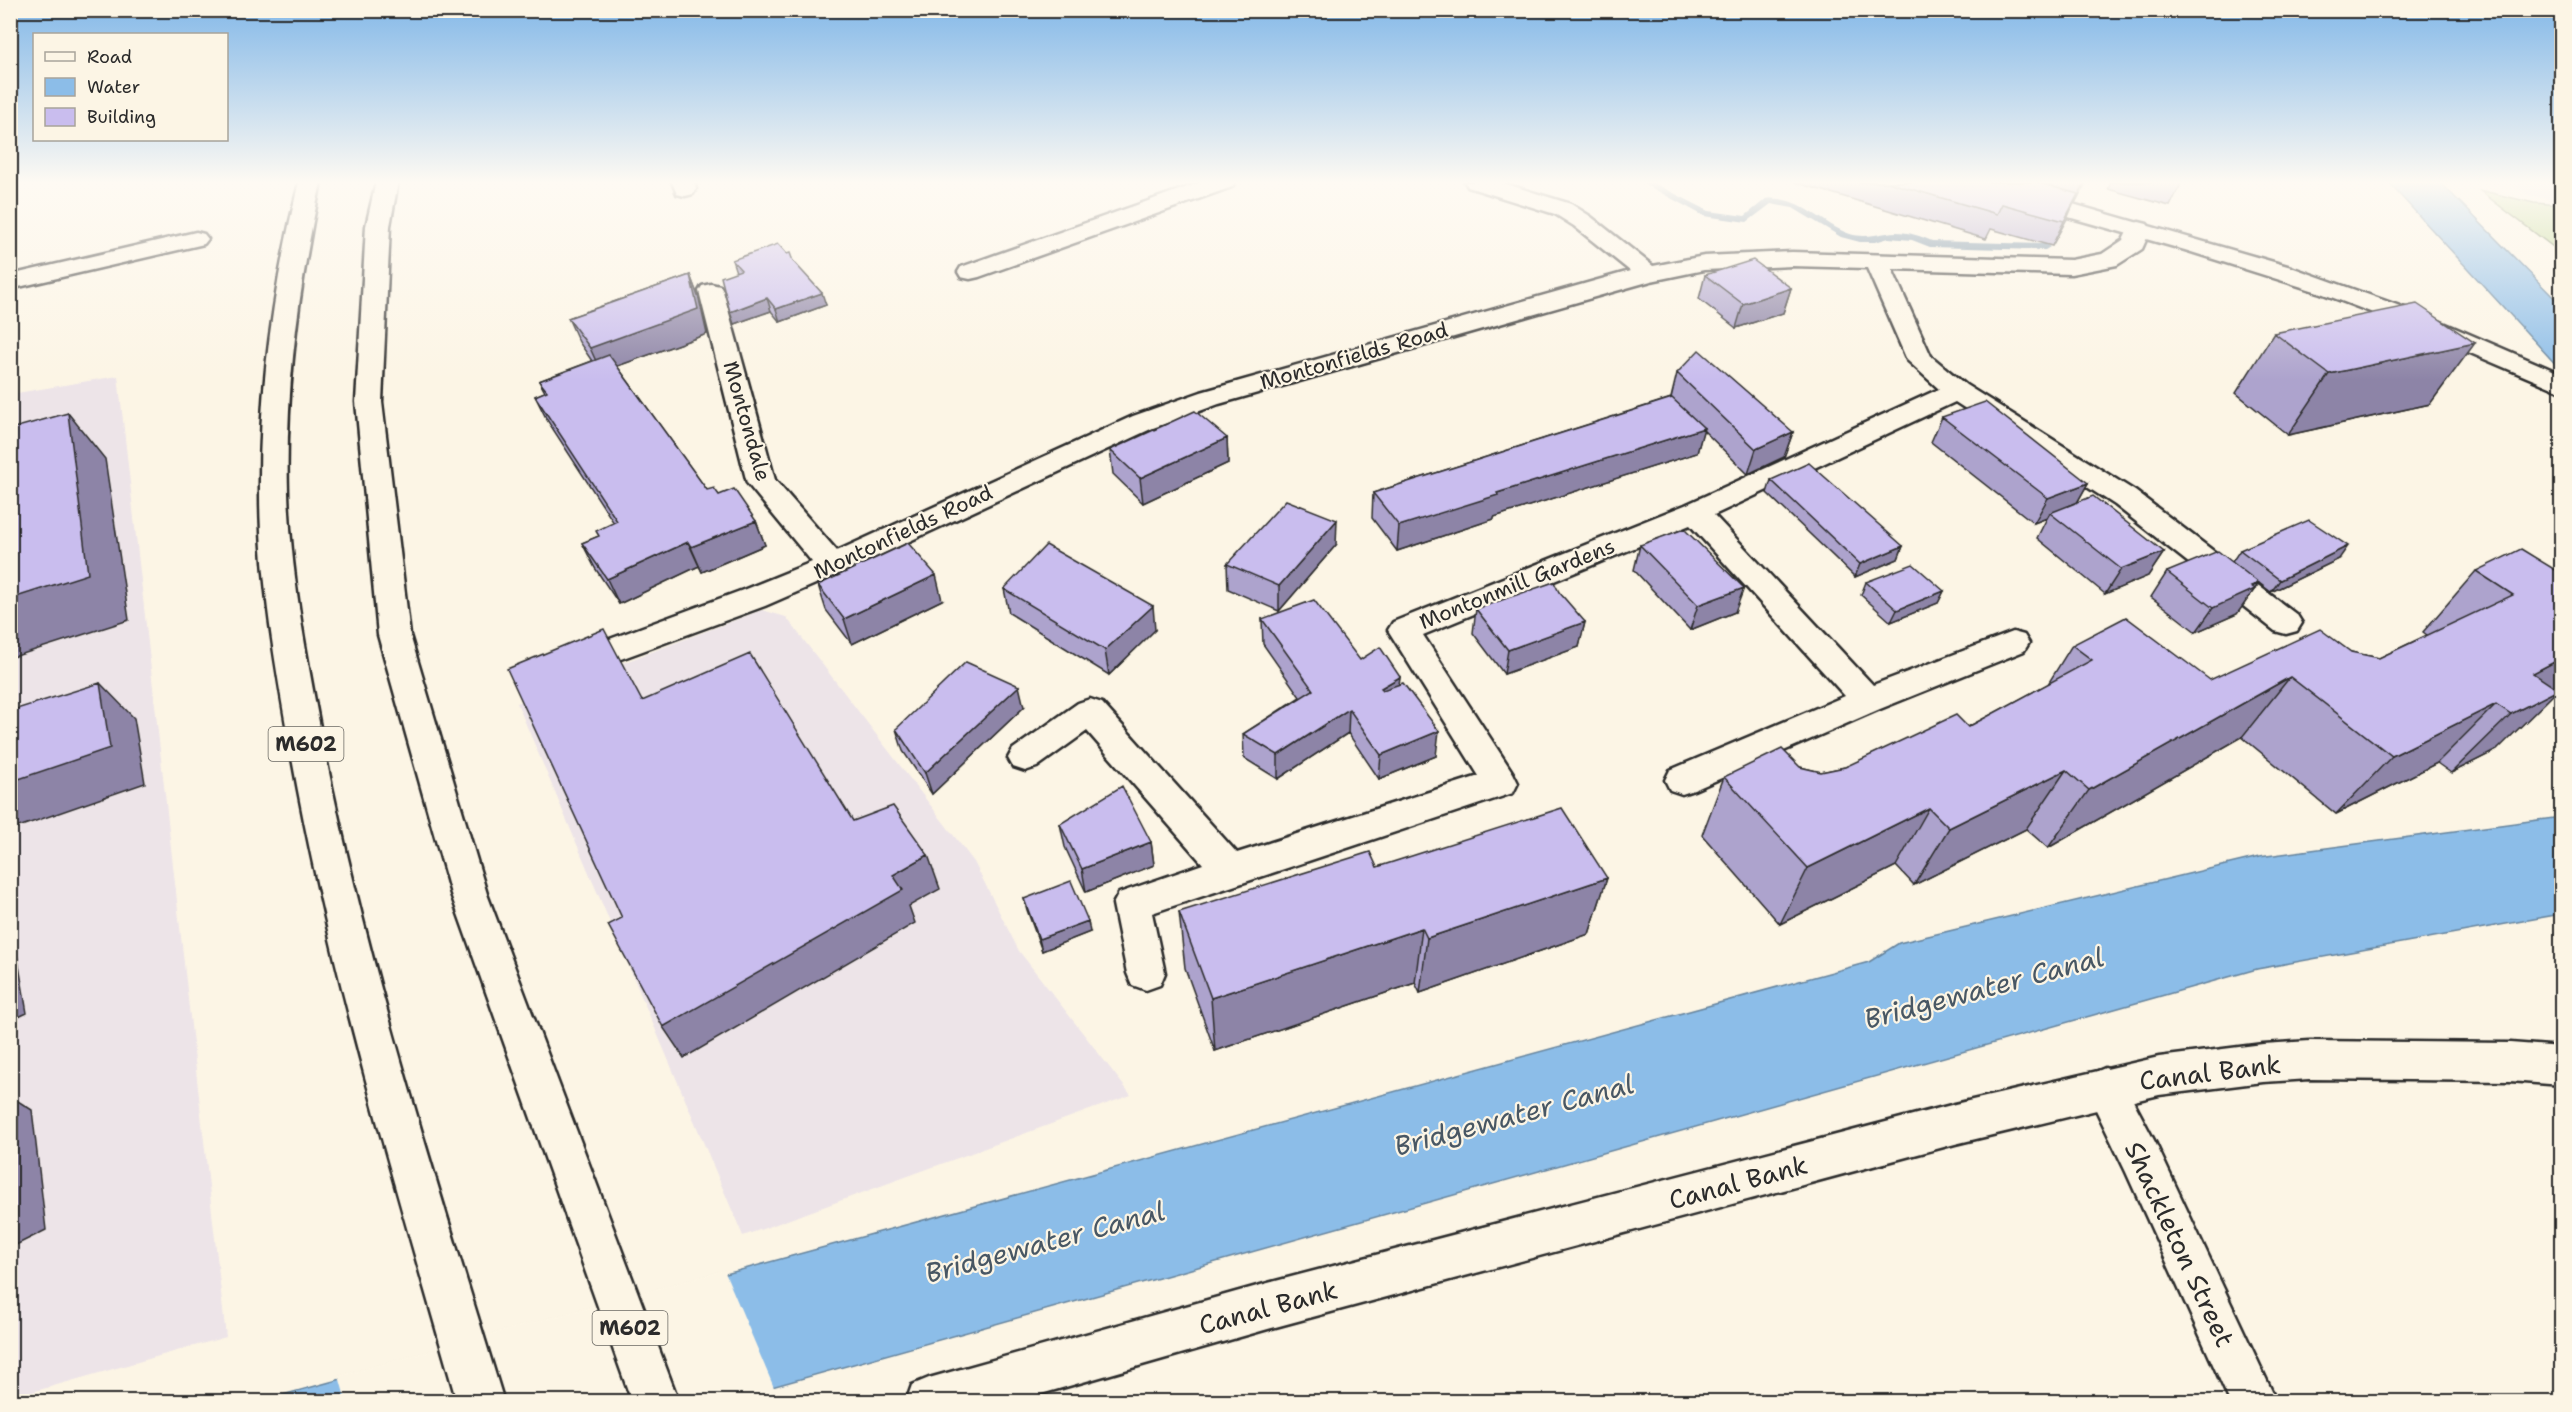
<svg xmlns="http://www.w3.org/2000/svg" width="2572" height="1412" font-family="'Shantell Sans',sans-serif">
  <style>
    .built { fill: #ede4e8 }
    .green { fill: #bad58d; stroke: #72805c; stroke-width: 1.5 }
    .water { fill: #8cbde8; stroke: #65839c; stroke-width: 1.5 }
    .pier { fill: #fcf5e5 }
    .lines { fill: none; stroke-linecap: round; stroke-linejoin: round }
    .stream { fill: #65839c; fill-rule: evenodd }
    .minor-casing { stroke: #2b2b2b; stroke-width: 5 }
    .major-casing { stroke: #2b2b2b; stroke-width: 5 }
    .highway-casing { stroke: #2b2b2b; stroke-width: 5 }
    .minor { fill: #fcf5e5; fill-rule: evenodd }
    .major { fill: #fcf5e5; fill-rule: evenodd }
    .highway { fill: #fcf5e5; fill-rule: evenodd }
    .wall { fill: #ada3cd; stroke: #2b2b2b; stroke-width: 1.5 }
    .shaded-wall { fill: #8d84a7; stroke: #2b2b2b; stroke-width: 1.5 }
    .building { fill: #c9bdee; stroke: #2b2b2b; stroke-width: 1.5 }
    .labels { text-anchor: middle; dominant-baseline: central; stroke-width: 4.5; stroke-linejoin: round; paint-order: stroke }
    .shield { fill: #fcf5e5; stroke: #6a6863; stroke-width: 1.5 }
    .shield-label { font-size: 20px; font-weight: bold; fill: #2b2b2b }
    .street-label { font-size: 21px; fill: #2b2b2b; stroke: #fcf5e5 }
    .near-street-label { font-size: 26px; fill: #2b2b2b; stroke: #fcf5e5 }
    .near-water-label { font-size: 27px; font-style: italic; fill: #485764; stroke: #fcf5e5 }
  </style>
  <rect width="100%" height="100%" fill="#fcf5e5"/>
  <filter id="ink" filterUnits="userSpaceOnUse"><feTurbulence type="fractalNoise" baseFrequency=".0167" numOctaves="2"/><feDisplacementMap in="SourceGraphic" scale="12" xChannelSelector="R" yChannelSelector="G"/><feConvolveMatrix kernelMatrix="1 2 1 2 8 2 1 2 1" color-interpolation-filters="sRGB"/></filter>
  <g filter="url(#ink)">
    <!-- built -->
    <path class="built" d="M2487,182H2544L2561,187V202L2529,195L2512,184L2491,185Z
      M118,376L226,1337L11,1398V394Z
      M762,610L786,617L974,862L1019,951L1131,1095L743,1236L517,703Z"/>
    <!-- green -->
    <path class="green" d="M2479,190L2534,203L2561,205V253Z"/>
    <!-- water -->
    <path class="water" d="M2388,182H2440L2561,305V370Z
      M2561,817V914L2257,969L722,1401L257,1402L1869,962L1899,943L2259,857Z"/>
    <!-- pier -->
    <path class="pier" d="M724,1270L775,1390L733,1402L346,1401L339,1376Z"/>
    <g class="lines">
      <!-- stream -->
      <path class="stream" d="M1641,182H1652L1709,211L1745,216L1766,199C1800,195 1821,224 1850,234C1864,238 1873,235 1887,233C1902,230 1918,235 1932,241L2045,244L2050,247L2045,250L1930,247L1912,240L1889,238L1875,242H1860L1841,237L1793,208L1771,204L1747,222L1704,216Z"/>
      <defs>
        <path id="minor" d="M672,182H694L696,189L693,194L685,196L677,194Z
          M1202,182H1235L1232,187L979,277L970,279L961,277L958,272L961,267Z
          M1465,182H1500L1571,204L1590,216L1653,266L1704,256L1792,252L2071,260L2102,254L2123,240L2131,224L2139,222L2147,224L2151,229L2142,249L2117,265L2071,274L1892,269L1931,356L1966,385L2135,491L2297,615L2302,623L2297,631L2286,634L2275,631L2115,505L1955,402L1714,515L1873,685L2013,632L2024,635L2029,643L2024,651L1880,709L1694,790L1682,794L1670,790L1665,780L1670,770L1845,696L1690,525L1423,635L1513,773L1518,783L1513,793L1152,913L1165,973L1160,985L1146,990L1132,985L1127,973L1113,904L1119,893L1203,864L1087,731L1037,767L1025,771L1013,767L1008,758L1013,749L1078,703L1090,699L1102,703L1237,853L1479,776L1388,630L1393,622L1685,505L1939,389L1907,360L1867,268L1792,266L1704,270L1651,281L1219,404L1153,428L843,572L765,606L599,667L588,663L583,655L588,647L743,590L812,562L747,483L699,291L702,286L711,284L720,286L723,291L775,480L837,551L1133,416L1201,392L1630,271L1574,226L1555,214L1468,187Z
          M196,232L204,234L208,239L204,244L10,289V275Z
          M2105,1068L2119,1074L2156,1144L2277,1402H2230L2126,1172L2085,1087L2091,1074Z"/>
        <path id="major" d="M1959,182H1996L2291,267L2425,315L2562,374V392L2407,326L2318,292L2185,250L1962,187Z
          M2310,1041L2510,1043L2562,1047V1085L2510,1081L2310,1079L2263,1082L2159,1095L1955,1144L1268,1329L1013,1402H906L912,1385L929,1378L1268,1283L1955,1104L2159,1057L2263,1044Z"/>
        <path id="highway" d="M299,182H321C299,285 285,388 288,493C291,579 308,664 324,748C368,970 438,1186 504,1402H457C395,1185 329,969 290,747C275,663 260,577 260,492C259,387 274,284 299,182Z
          M376,182H398L390,226L382,402L410,635L487,894L679,1402H632L451,894L378,635L356,402L366,226Z"/>
      </defs>
      <!-- minor casing -->
      <use href="#minor" class="minor-casing"/>
      <!-- major casing -->
      <use href="#major" class="major-casing"/>
      <!-- highway casing -->
      <use href="#highway" class="highway-casing"/>
      <!-- minor -->
      <use href="#minor" class="minor"/>
      <!-- major -->
      <use href="#major" class="major"/>
      <!-- highway -->
      <use href="#highway" class="highway"/>
    </g>
    <!-- wall -->
    <path class="wall" d="M1794,182H2086L2075,203L2074,202L2052,246L1991,229L1986,239Z
      M2111,182H2182L2170,206L2108,189Z
      M732,260L793,261L826,305L780,322L771,311L734,324L730,312L736,272Z
      M690,275L699,299L707,334L617,366L707,490L719,495L756,521L765,545L702,572L699,566L619,604L595,568L582,543L599,536L614,523L547,420L535,396L545,392L539,381L592,361L579,342L568,318Z
      M1705,275L1791,288L1783,313L1736,328L1699,299Z
      M2274,333L2430,404L2288,435L2236,393Z
      M1677,373L1793,432L1784,457L1748,474L1703,430L1697,453L1494,517V519L1397,551L1372,518L1373,493L1671,398Z
      M1942,417L2088,483L2077,503L2164,552L2148,576L2105,594L2037,538L2047,518L2034,523L1931,442Z
      M1227,438L1228,463L1143,503L1113,474L1110,450Z
      M1771,480L1903,546L1898,559L1855,577L1767,493Z
      M1336,545L1279,611L1228,589L1227,564Z
      M1640,545L1735,612L1690,630L1634,570Z
      M2240,550L2339,559L2271,592L2259,583L2237,614L2196,632L2151,597L2167,572L2232,562Z
      M2476,571L2562,574V685L2555,688L2497,750L2451,773L2437,763L2336,814L2242,737L2048,848L2026,829L1914,885L1896,866L1780,924L1702,835L1724,777L1800,767L1821,772L1845,767L1968,727L2048,684L2072,645L2210,680L2351,652L2379,658L2427,635L2423,632Z
      M1866,582L1944,591L1938,603L1891,622L1861,595Z
      M818,585L942,600L852,644L826,610Z
      M1004,589L1155,630L1109,675L1009,613Z
      M1476,609L1585,622L1579,647L1504,674L1473,633Z
      M1262,619L1400,677L1399,684L1436,756L1379,779L1348,733L1278,779L1244,758L1243,734L1300,697L1263,644Z
      M1024,707L932,794L903,751L896,729Z
      M1060,824L1151,842L1154,865L1086,892L1065,847Z
      M1377,867L1607,878L1589,934L1420,993L1415,983L1215,1051L1185,968L1179,912Z
      M1024,899L1090,932L1042,951L1027,910Z"/>
    <!-- shaded-wall -->
    <path class="shaded-wall" d="M2085,182H2086L2075,203Z
      M2078,194L2067,219L2052,246L2064,221Z
      M690,275L699,299L707,334L601,372L590,348Z
      M1791,288L1783,313L1736,328L1743,304Z
      M822,293L826,305L780,322L776,309Z
      M767,298L771,311L734,324L730,312Z
      M2475,343L2430,404L2288,435L2329,374Z
      M68,413L105,459L129,620L10,658V599Z
      M1704,428L1697,453L1494,517V519L1397,551L1399,526L1497,493Z
      M1793,432L1784,457L1748,474L1756,449Z
      M1227,438L1228,463L1143,503L1140,478Z
      M2088,483L2074,508L2050,513L2047,518L2034,523L2048,498Z
      M1337,520L1336,545L1279,611V586Z
      M756,521L765,545L702,572L691,547Z
      M688,542L699,566L619,604L607,579Z
      M1903,546L1898,559L1855,577L1860,564Z
      M2348,546L2339,559L2271,592L2280,580Z
      M2164,552L2148,576L2105,594L2121,569Z
      M936,575L942,600L852,644L844,619Z
      M2259,583L2237,614L2196,632L2213,608Z
      M1744,588L1735,612L1690,630L1698,605Z
      M1944,591L1938,603L1891,622L1897,610Z
      M1153,606L1155,630L1109,675L1105,650Z
      M1585,622L1579,647L1504,674L1508,650Z
      M2562,658V685L2510,713L2533,673Z
      M1400,677L1397,701L1379,713L1381,688Z
      M2290,677L2242,737L2048,848L2089,790Z
      M100,683L134,718L145,783L10,830V782Z
      M1019,686L1024,707L932,794L925,773Z
      M2558,690L2497,750L2451,773L2511,714Z
      M2496,704L2437,763L2336,814L2392,756Z
      M1349,709L1348,733L1278,779V755Z
      M1439,731L1436,756L1379,779L1381,755Z
      M2066,770L2026,829L1914,885L1949,828Z
      M1929,808L1896,866L1780,924L1808,868Z
      M1151,842L1154,865L1086,892L1082,869Z
      M928,855L940,889L909,906L915,923L684,1058L663,1027L893,875Z
      M1607,878L1589,934L1420,993L1427,938Z
      M1088,921L1090,932L1042,951L1039,939Z
      M1422,928L1415,983L1215,1051L1211,998Z
      M10,939L15,942L27,1013L10,1021Z
      M10,1096L32,1110L46,1230L10,1248Z"/>
    <!-- building -->
    <path class="building" d="M1887,182H2036L2078,194L2064,221L2002,204L1997,214Z
      M778,244L787,254L790,253L793,261L822,293L776,309L767,298L730,312L721,277L741,270L732,260Z
      M1753,260L1791,288L1743,304L1705,275Z
      M690,275L698,309L590,348L568,318Z
      M2417,304L2475,343L2329,374L2274,333Z
      M1699,350L1793,432L1756,449L1677,373Z
      M609,355L707,490L714,488L719,495L734,489L756,521L691,547L688,542L607,579L582,543L599,536L596,531L617,521L535,396L547,391L539,381Z
      M1672,398L1704,428L1497,493L1498,495L1399,526L1373,493Z
      M1985,402L2088,483L2048,498L1942,417Z
      M1195,411L1227,438L1140,478L1110,450Z
      M68,413L88,574L10,599V429Z
      M1809,463L1903,546L1860,564L1771,480Z
      M2093,496L2164,552L2121,569L2050,513Z
      M1286,500L1337,520L1279,586L1227,564Z
      M2309,520L2348,546L2280,580L2240,550Z
      M1684,529L1744,588L1698,605L1640,545Z
      M908,543L936,575L844,619L818,585Z
      M1046,545L1153,606L1105,650L1004,589Z
      M2521,549L2562,574V658L2533,673L2558,690L2511,714L2496,704L2392,756L2290,677L2089,790L2066,770L1949,828L1929,808L1808,868L1724,777L1782,749L1800,767L1821,772L1845,767L1956,715L1968,727L2092,660L2072,645L2126,617L2210,680L2320,629L2351,652L2379,658L2513,595L2476,571Z
      M2218,551L2259,583L2251,586L2255,589L2213,608L2167,572Z
      M1913,564L1944,591L1897,610L1866,582Z
      M1554,582L1559,592L1585,622L1508,650L1476,609Z
      M1314,600L1360,660L1380,647L1400,677L1381,688L1383,690L1403,683L1439,731L1381,755L1349,709L1278,755L1243,734L1313,690L1262,619Z
      M604,629L642,701L750,654L853,821L893,806L928,855L893,875L903,890L663,1027L608,925L622,918L507,669Z
      M966,662L1019,686L925,773L896,729Z
      M100,683L110,748L10,782V711Z
      M1122,786L1151,842L1082,869L1060,824Z
      M1562,808L1607,878L1427,938L1422,928L1211,998L1179,912L1370,852L1377,867Z
      M1071,881L1088,921L1039,939L1024,899Z"/>
  </g>
  <!-- sky -->
  <linearGradient id="sky" x2="0" y2="1"><stop stop-color="#83b8e8"/><stop offset="0.48" stop-color="#fefaf3"/><stop offset="1" stop-color="#fefaf3" stop-opacity="0"/></linearGradient>
  <rect width="2572" height="380" fill="url(#sky)"/>
  <g class="labels">
    <!-- shield labels -->
    <g class="shield">
      <rect x="268.5" y="727" width="75" height="34" rx="4.5"/>
      <rect x="592.5" y="1311" width="75" height="34" rx="4.5"/>
    </g>
    <g class="shield-label">
      <text x="306" y="744">M602</text>
      <text x="630" y="1328">M602</text>
    </g>
    <!-- street labels -->
    <g class="street-label">
      <text transform="translate(1354 356) rotate(-16)">Montonfields Road</text>
      <text transform="translate(747 421) rotate(74)">Montondale</text>
      <text transform="translate(903 532) rotate(-25)">Montonfields Road</text>
      <text transform="translate(1517 584) rotate(-22)">Montonmill Gardens</text>
    </g>
    <!-- near-street labels -->
    <g class="near-street-label">
      <text transform="translate(2210 1072) rotate(-7)">Canal Bank</text>
      <text transform="translate(1738 1182) rotate(-15)">Canal Bank</text>
      <text transform="translate(2180 1244) rotate(65)">Shackleton Street</text>
      <text transform="translate(1268 1307) rotate(-15)">Canal Bank</text>
    </g>
    <!-- near-water labels -->
    <g class="near-water-label">
      <text transform="translate(1984 988) rotate(-15)">Bridgewater Canal</text>
      <text transform="translate(1514 1115) rotate(-15)">Bridgewater Canal</text>
      <text transform="translate(1045 1242) rotate(-15)">Bridgewater Canal</text>
    </g>
  </g>
  <!-- margin -->
  <rect width="2572" height="1412" fill="none" stroke="#fcf5e5" stroke-width="36"/>
  <rect x="18" y="18" width="2536" height="1376" fill="none" stroke="#2b2b2b" stroke-width="2" filter="url(#ink)"/>
  <!-- legend -->
  <rect x="33" y="33" width="195" height="108" fill="#fcf5e5" stroke="#a8a49b" stroke-width="1.5"/>
  <rect x="45" y="52" width="30" height="9" fill="#fcf5e5" stroke="#a8a49b" stroke-width="1.5"/>
  <text x="87" y="63" font-size="18" fill="#2b2b2b">Road</text>
  <rect x="45" y="78" width="30" height="18" fill="#8cbde8" stroke="#a8a49b" stroke-width="1.5"/>
  <text x="87" y="93" font-size="18" fill="#2b2b2b">Water</text>
  <rect x="45" y="108" width="30" height="18" fill="#c9bdee" stroke="#a8a49b" stroke-width="1.5"/>
  <text x="87" y="123" font-size="18" fill="#2b2b2b">Building</text>
</svg>
